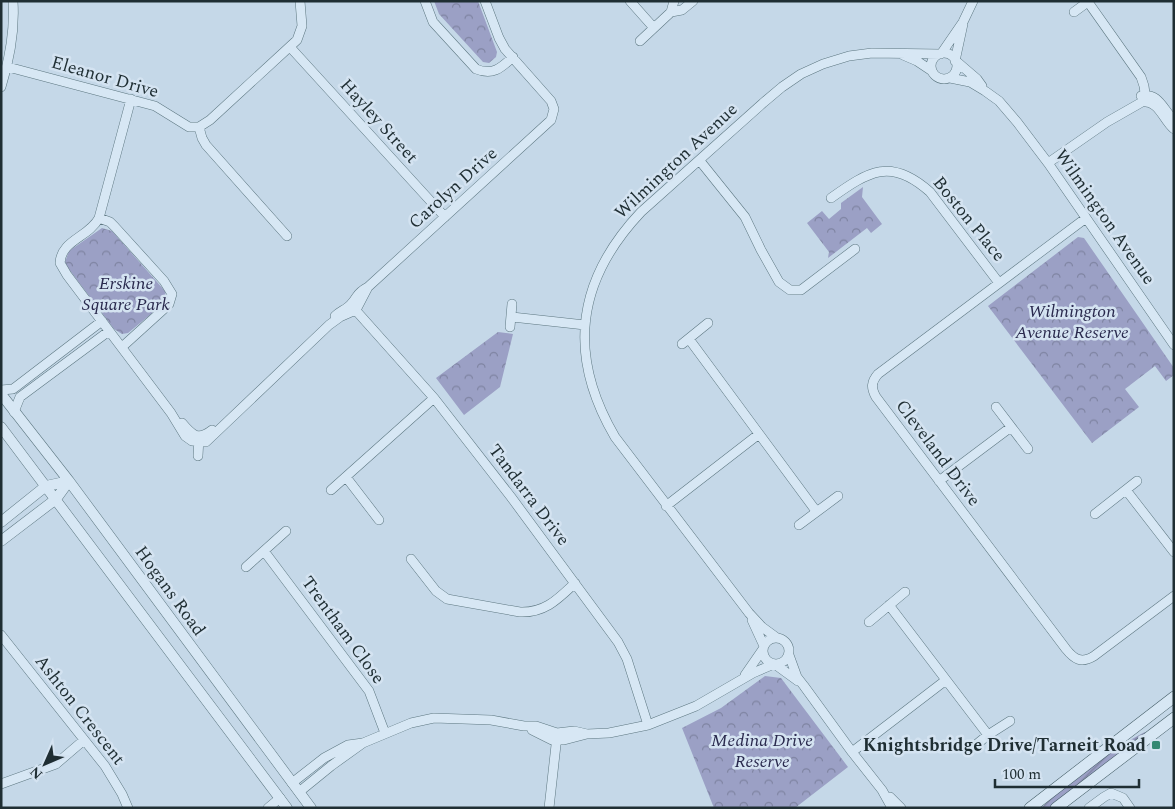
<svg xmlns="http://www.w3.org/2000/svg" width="1175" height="809" font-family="Spectral,serif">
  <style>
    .park { fill: url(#park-crowns) }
    .garden { fill: url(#garden-furrows) }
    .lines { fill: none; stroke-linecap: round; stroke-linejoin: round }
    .minor-casing { stroke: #5d7781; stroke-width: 10 }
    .tertiary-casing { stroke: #5d7781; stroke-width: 11 }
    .secondary-casing { stroke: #415a63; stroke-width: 12 }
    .minor { stroke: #d7e7f4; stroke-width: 9 }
    .tertiary { stroke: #d7e7f4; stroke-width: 10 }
    .secondary { stroke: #d7e7f4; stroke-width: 11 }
    .poi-dot { fill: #358974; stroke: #d4e3f1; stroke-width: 2 }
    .labels { text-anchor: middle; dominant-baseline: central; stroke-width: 5; stroke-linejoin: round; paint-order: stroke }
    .street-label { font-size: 18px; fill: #1f2e33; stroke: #d4e3f1 }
    .park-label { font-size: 18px; font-style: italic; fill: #29294d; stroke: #d4e3f1 }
    .poi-label { font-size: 18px; font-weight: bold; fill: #1f2e33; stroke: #d4e3f1; text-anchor: end }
  </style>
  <defs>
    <pattern id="park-crowns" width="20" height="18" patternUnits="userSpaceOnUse" patternTransform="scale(1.25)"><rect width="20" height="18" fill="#9ba0c5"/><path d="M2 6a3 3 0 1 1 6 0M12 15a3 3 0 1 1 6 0" fill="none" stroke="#7e83a1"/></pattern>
    <pattern id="garden-furrows" width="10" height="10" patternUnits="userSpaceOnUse" patternTransform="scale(1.25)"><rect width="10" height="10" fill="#9ba0c5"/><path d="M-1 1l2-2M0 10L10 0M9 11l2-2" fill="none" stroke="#7e83a1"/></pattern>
  </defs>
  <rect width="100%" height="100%" fill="#c5d8e8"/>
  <!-- park -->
  <path class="park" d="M434,1H478L497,52L496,57L489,63L483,62L439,14Z
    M863,187L862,197L882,224L871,233L867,228L828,258L829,252L807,223L822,211L829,219L841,209V203Z
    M102,228L112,231L165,291L166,299L162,305L128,333L122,334L114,329L68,268L65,262L69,251Z
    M1078,237L1084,238L1174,368V375L1166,381L1155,366L1125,389L1139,407L1092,443L988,306Z
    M498,332L513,334L500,387L464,415L436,378Z
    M765,676L781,678L848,767L795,808H714L682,728L721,708Z"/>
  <!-- garden -->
  <path class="garden" d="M1145,732L1146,735L1051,808H1041L1057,793L1117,747Z"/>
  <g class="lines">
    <defs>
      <path id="minor" d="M425,1L433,22L476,69C493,76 501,68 513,57
        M630,1L654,28
        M1088,2L1141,77L1144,86L1146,101
        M671,12L674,1
        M1074,12L1089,1
        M640,41L671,12L682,10L693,1
        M290,47L445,217
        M931 66a13 13 0 1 1 26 0a13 13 0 1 1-26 0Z
        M941,54L963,22L973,1
        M903,55L917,61L932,71
        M955,61L963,24
        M956,61L977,79L982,86
        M8,67L155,106L189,127H199L210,120L297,40L302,26L300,1
        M950,78L970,82L985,91L999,101L1017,122L1048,163L1174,345
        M1,87C10,58 15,31 13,1
        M1141,96C1159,92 1163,110 1174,120
        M131,99L99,218C89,237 61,240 60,263L67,275L171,413L185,436L192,441L206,442L329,325L340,317L356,310L368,287
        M199,127L202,138L206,145L287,236
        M700,161L745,217L761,250L779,282L790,290H801L855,249
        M1048,163L1107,122L1142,102C1159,100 1163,120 1174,129
        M831,198C869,171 891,157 930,192L999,283
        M99,218L110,222L115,227L164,281L172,294L169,304L165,308L122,347
        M1086,218L878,374C871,382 871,388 876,397L1066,649C1074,659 1081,664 1094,656L1174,596
        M351,305L434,398L511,497L618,642L627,659L648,725
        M335,316C340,311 347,309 351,304C359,296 355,294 368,287L551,120L554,109L551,101L505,49L499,38L485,1
        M512,317L585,325
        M510,327L512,304
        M689,339L816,511
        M682,344L708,323
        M1,390L13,389L17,386L102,321
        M996,407L1028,449
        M14,412L20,397L109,331
        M182,423C192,435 198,441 212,430
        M198,456L199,437
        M346,477L379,520
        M939,481L1011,427
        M331,490L434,398
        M1126,490L1174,552
        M666,506L759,434
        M1095,514L1137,481
        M799,525L838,496
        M264,551L369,691L385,733
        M411,559L436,591L447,599L520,612C545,613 558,599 575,583
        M246,567L286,531
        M889,605L988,735
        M752,620L764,646
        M869,622L905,592
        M1,635L105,766L122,794L128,808
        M763 651a13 13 0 1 1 26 0a13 13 0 1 1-26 0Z
        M777,638L762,627L749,613L615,437C567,355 576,281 641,212L763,103L782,87L801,74L823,64L849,56L872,53L940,54
        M789,655L797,677L804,686L852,752L882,790L892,808
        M776,665L798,681
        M745,675L763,649
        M532,730L552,740H564L587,734L609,733L648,725L696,706L753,673L774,664
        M972,748L988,735L1010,721
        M852,752L946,680
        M292,783L324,758L348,745L363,743
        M1,784L56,764L84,740
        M299,792L331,766L363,743L411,723L434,718L491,720L524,726H536L557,733L574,731L587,734
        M890,797L901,808
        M268,808L280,798
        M549,808L557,736
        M1089,808L1104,797L1111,793L1123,798L1130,808"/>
      <path id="tertiary" d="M1,394L69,481L311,808
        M1,427L287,808
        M1,522L46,486L69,481
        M1,541L56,499L69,481"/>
      <path id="secondary" d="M1030,808L1174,697
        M1056,808L1174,718"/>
    </defs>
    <!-- minor casing -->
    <use href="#minor" class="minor-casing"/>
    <!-- tertiary casing -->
    <use href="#tertiary" class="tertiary-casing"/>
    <!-- secondary casing -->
    <use href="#secondary" class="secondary-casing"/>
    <!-- minor -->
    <use href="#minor" class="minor"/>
    <!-- tertiary -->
    <use href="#tertiary" class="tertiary"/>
    <!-- secondary -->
    <use href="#secondary" class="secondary"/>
  </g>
  <!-- markers -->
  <rect class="poi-dot" x="1151" y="740" width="10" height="10" rx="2.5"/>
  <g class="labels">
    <!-- street labels -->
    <g class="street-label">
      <text transform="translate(105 77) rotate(16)">Eleanor Drive</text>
      <text transform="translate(379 121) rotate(48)">Hayley Street</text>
      <text transform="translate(676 161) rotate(-43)">Wilmington Avenue</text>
      <text transform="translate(453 188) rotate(-42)">Carolyn Drive</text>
      <text transform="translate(1105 217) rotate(55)">Wilmington Avenue</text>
      <text transform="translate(969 219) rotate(51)">Boston Place</text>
      <text transform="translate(938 453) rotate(53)">Cleveland Drive</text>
      <text transform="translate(529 495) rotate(53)">Tandarra Drive</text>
      <text transform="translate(170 591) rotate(54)">Hogans Road</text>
      <text transform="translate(343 630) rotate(54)">Trentham Close</text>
      <text transform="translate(80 710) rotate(52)">Ashton Crescent</text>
    </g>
    <!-- park labels -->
    <g class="park-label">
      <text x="126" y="283">Erskine<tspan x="126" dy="21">Square Park</tspan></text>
      <text x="1072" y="311">Wilmington<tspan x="1072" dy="21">Avenue Reserve</tspan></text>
      <text x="762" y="740">Medina Drive<tspan x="762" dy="21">Reserve</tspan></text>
    </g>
    <!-- poi labels -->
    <g class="poi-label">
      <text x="1146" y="745">Knightsbridge Drive/Tarneit Road</text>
    </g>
  </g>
  <!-- border -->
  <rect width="1175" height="809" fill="none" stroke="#1f2e33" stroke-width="5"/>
  <!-- north arrow -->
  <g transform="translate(45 764) rotate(225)" stroke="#d4e3f1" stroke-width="4" paint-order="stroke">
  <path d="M0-4L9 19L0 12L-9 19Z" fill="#1f2e33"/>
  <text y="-8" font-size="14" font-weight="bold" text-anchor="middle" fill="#1f2e33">N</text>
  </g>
  <!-- scale -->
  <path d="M995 779v8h144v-8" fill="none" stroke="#1f2e33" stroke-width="2.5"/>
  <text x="1002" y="779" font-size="15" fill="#1f2e33" stroke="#d4e3f1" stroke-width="4" paint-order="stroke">100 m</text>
</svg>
